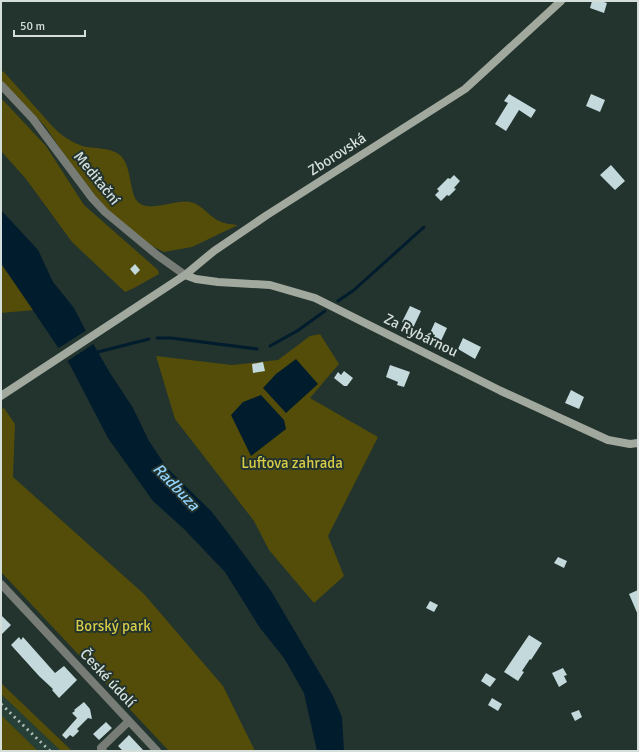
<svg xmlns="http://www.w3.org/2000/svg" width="639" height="752" font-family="Signika,sans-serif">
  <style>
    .built { fill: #263f37 }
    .green { fill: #534d09 }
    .water { fill: #011c2d }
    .pier { fill: #23332e }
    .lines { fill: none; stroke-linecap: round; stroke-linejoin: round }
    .stream { stroke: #011c2d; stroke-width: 3 }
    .building { fill: #c3d9db }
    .street { stroke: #787c76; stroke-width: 8 }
    .secondary { stroke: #a1a89e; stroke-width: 8 }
    .rail { stroke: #b0bbb7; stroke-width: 3; stroke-dasharray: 2 4; stroke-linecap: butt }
    .labels { text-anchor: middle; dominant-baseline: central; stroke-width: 4; stroke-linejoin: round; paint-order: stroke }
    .street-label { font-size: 15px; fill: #d4deda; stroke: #23332e }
    .park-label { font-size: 15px; fill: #d7cb48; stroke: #23332e }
    .water-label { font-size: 16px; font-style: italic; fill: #93d4ff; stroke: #23332e }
  </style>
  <rect width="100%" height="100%" fill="#23332e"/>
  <!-- built -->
  <path class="built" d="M1,694L61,751H38L1,715Z"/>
  <!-- green -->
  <path class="green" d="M3,71C15,84 26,97 38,110C47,120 56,132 68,139C72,142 78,144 82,146C94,149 111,147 120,155C132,166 129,191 137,201C148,214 175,199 190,202C201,204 207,214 217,220C224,224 230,224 238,225L192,247L164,252L144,242L117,219L85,186L45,126L1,80V73Z
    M1,98L46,146L84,205L158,270L159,274L134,288L125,292L72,242L26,179L1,151Z
    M1,263V264L34,310L1,313Z
    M320,334L339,364L310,398L378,437L328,536L344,576L314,603L269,550L254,521L175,419L156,356L232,365L278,360L310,336Z
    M4,408L15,424L13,477L144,594L223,686L255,751H169L1,572V409Z
    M1,683L72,751H61L1,694Z
    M1,715L38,751H1Z"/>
  <!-- water -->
  <path class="water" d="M1,210L38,250L53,282L74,308L87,333L110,373L133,408L149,441L167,468L211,511L228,533L271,591L332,694L342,717L344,751H317L304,693L284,658L260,628L225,572L184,529L153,501L108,438L70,365L1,263Z
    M296,359L318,384L286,413L263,388L276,374Z
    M261,395L284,420L286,429L251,456L231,415L243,402Z"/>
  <!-- pier -->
  <path class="pier" d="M87,330L95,343L66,362L57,349Z"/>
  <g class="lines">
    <!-- stream -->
    <path class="stream" d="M338,301L354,290L424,227
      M157,338H171L257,349
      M270,346L297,331L325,311
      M94,353L149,339"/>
  </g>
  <!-- building -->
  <path class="building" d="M592,1H601L607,3L604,13L590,8Z
    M509,94L536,110L531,118L519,110L506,131L495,124L508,103L504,101Z
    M591,94L605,100L600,112L586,106Z
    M611,165L625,181L615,190L600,175Z
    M454,175L460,181L454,188L456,189L449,196L447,195L441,201L435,195L439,191L437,189L448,178L450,179Z
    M135,264L140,270L135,275L130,269Z
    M410,306L421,311L413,328L402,322Z
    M435,322L447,328L439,345L432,341L435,335L430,333Z
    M463,338L481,347L475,359L458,349Z
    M263,362L265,371L253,373L252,364Z
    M390,365L410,372L404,387L397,385L398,382L386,377Z
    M344,371L353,378L347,386H344L334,378L338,372L341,375Z
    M571,390L584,397L579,409L565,403Z
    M558,557L567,561L564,568L554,563Z
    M638,590V615L629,594Z
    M430,601L438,605L434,612L426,608Z
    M1,615L11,625L1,635Z
    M529,635L542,643L531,660L530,659L522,671L524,672L518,681L504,672Z
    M19,637L21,640L23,637L55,673L64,666L77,680L59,698L52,690L53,689L39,676L11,645Z
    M563,668L567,675L564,676L567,682L559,687L552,673Z
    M486,673L496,679L490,687L481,681Z
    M492,698L502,704L498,711L488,705Z
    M84,702L90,709L92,719L88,718L77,729L79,731L73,737L70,735L66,739L62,735L77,718L72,713L75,711L74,710Z
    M579,710L582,717L575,721L571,713Z
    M106,722L112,728L99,740L93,734Z
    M129,735L144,751H123L118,746Z"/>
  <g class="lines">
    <!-- street -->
    <path class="street" d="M1,85L33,119L92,198L105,212L157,255L185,275
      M1,584L157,751
      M103,751L101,748L129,721"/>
    <!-- secondary -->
    <path class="secondary" d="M185,275L196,279L218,282L270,285L315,298L501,391L608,440L630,444L638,443
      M1,396L185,275L214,251L267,215L465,89L561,1"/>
    <!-- rail -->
    <path class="rail" d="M1,704L50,751"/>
  </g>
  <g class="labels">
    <!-- street labels -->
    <g class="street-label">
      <text transform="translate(337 154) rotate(-33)">Zborovská</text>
      <text transform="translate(97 178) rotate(51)">Meditační</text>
      <text transform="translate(421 335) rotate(26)">Za Rybárnou</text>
      <text transform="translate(108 678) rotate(47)">České údolí</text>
    </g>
    <!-- park labels -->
    <g class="park-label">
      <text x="292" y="463">Luftova zahrada</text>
      <text x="113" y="626">Borský park</text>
    </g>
    <!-- water labels -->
    <g class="water-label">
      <text transform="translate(176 487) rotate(46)">Radbuza</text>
    </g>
  </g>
  <!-- border -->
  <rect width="639" height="752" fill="none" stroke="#d4deda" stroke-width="4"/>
  <!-- scale -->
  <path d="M14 30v6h71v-6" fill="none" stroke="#d4deda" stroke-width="2"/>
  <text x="20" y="30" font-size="12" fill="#d4deda" stroke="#23332e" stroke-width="3" paint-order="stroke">50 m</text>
</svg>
